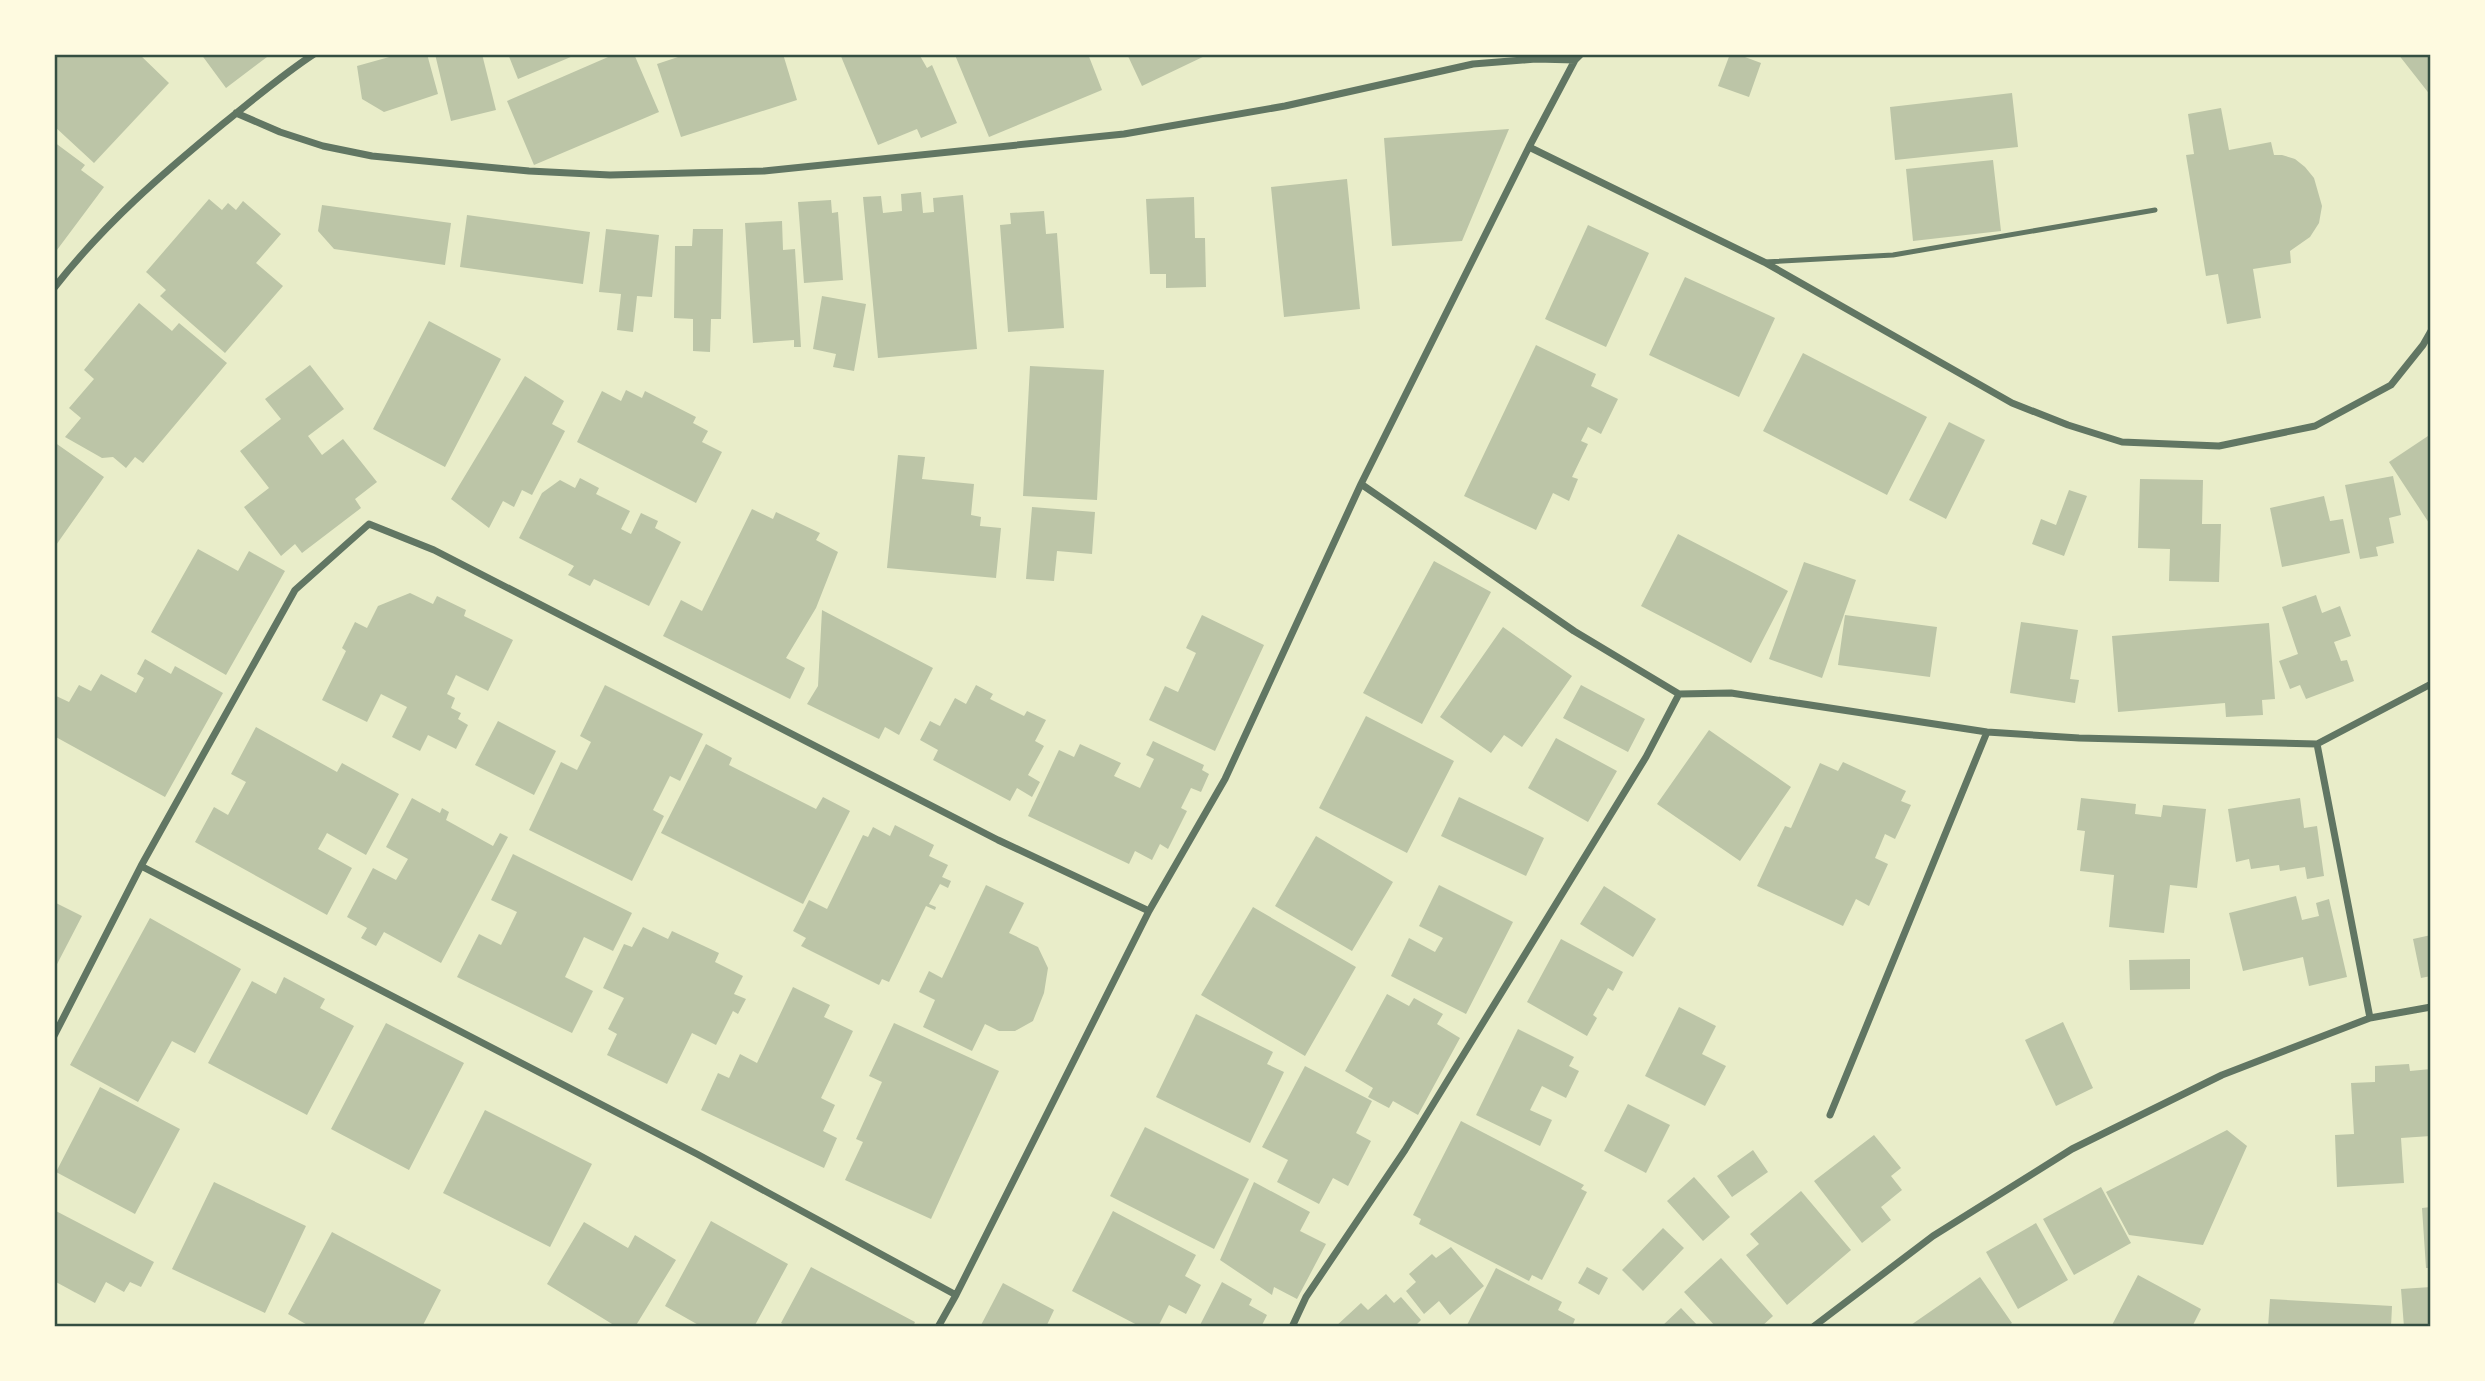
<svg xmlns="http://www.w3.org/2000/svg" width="2485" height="1381" font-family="'Playfair Display',serif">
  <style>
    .building { fill: #bcc5a7 }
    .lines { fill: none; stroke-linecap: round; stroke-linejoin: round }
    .service { stroke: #617663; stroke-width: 5 }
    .minor { stroke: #617663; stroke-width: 7 }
    .neatline { fill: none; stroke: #344e41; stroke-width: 2.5 }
  </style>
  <rect width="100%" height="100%" fill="#e9edc9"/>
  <!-- building -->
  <path class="building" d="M54,54H139L169,83L94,163L54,126Z
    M201,54H271L226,88Z
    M400,54H427L438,94L384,112L362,99L357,66Z
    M435,54H482L496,110L451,121Z
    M508,54H578L518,79Z
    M615,54H634L659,112L534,165L507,101Z
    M687,54H783L797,100L681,137L657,64Z
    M840,54H919L927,68L932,65L957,123L921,138L917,129L878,145Z
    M958,54H1088L1102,90L989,137L955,55Z
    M1127,54H1209L1142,86Z
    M1730,54H1737L1761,63L1749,97L1718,86Z
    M2398,54H2431V96Z
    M2012,93L2018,147L1895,160L1890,107Z
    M2221,108L2229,150L2271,142L2274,155H2282L2295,159L2305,167L2314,178L2322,206L2319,223L2310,237L2290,251L2291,263L2253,269L2261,318L2227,324L2218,274L2206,276L2186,155L2194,154L2188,114Z
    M1509,129L1462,241L1392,246L1384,138Z
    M54,142L85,165L81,170L104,187L54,254Z
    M1993,160L2001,231L1913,241L1906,169Z
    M1347,179L1360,309L1284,317L1271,187Z
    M921,192L923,213L934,212L933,198L963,195L977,349L878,358L863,197L881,196L883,213L902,211L901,194Z
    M1194,197L1195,238H1205L1206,287L1166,288V274H1150L1146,199Z
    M209,199L222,210L228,203L236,210L243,201L281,234L256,263L283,286L225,353L160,296L166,290L146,272Z
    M831,200L832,213L838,212L843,280L804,283L798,202Z
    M322,205L451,223L445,265L334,249L318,231Z
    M1044,211L1046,234L1057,233L1064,328L1008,332L1000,225L1011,224L1010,213Z
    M467,215L590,232L583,284L460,267Z
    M782,221L783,250L795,249L801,347H794V340L753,343L745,223Z
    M1588,225L1649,253L1606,347L1545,319Z
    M606,229L659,235L652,297L637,296L633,332L617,330L621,294L599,292Z
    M693,229H723L721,319H711L710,352L693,351V319L674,318L675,246H692Z
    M1685,277L1775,318L1739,397L1649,355Z
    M822,296L866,304L854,371L833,367L836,354L813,349Z
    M139,303L172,331L179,323L227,363L143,463L135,457L126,468L113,457L102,458L65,437L81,418L69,408L94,379L84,370Z
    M429,321L501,359L445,467L373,429Z
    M1536,345L1596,374L1591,386L1618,399L1601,434L1588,427L1581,441L1588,444L1572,477L1578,479L1569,501L1553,493L1536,530L1464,496Z
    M1803,353L1927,417L1887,495L1763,431Z
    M310,365L344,409L308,436L322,455L343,439L377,482L355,499L361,508L302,553L295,544L281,556L244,507L269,488L240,451L281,419L265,399Z
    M1030,366L1104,370L1097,500L1023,496Z
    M525,376L564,401L552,424L565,431L532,495L522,490L514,507L503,501L489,528L451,499Z
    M626,390L642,398L645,391L696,417L693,423L708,431L702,442L722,452L696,503L577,442L602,391L621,401Z
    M1949,422L1985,440L1946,519L1909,500Z
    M2431,434V521L2429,523L2389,462Z
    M54,442L104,477L54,548Z
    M898,455L925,457L922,479L974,484L971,515L981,517L980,526L1001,528L996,578L887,568Z
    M2393,476L2401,515L2389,518L2394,543L2376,547L2378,556L2360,559L2345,485Z
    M580,478L599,488L596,494L630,511L621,529L631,534L641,513L658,521L655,528L681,542L649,606L594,579L590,586L568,575L574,566L519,538L542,493L560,480L575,488Z
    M2140,479L2203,480L2202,524H2221L2219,582L2169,581L2170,549L2138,548Z
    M2069,490L2087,496L2064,556L2032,544L2041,519L2056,525Z
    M2324,496L2330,521L2343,519L2350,553L2282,567L2270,508Z
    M1032,507L1095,512L1092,554L1057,551L1054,581L1026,579Z
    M752,509L773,519L776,512L820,533L816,540L838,552L816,608L786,658L805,668L790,699L663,636L681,600L702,611Z
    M1678,534L1788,591L1751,663L1641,606Z
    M198,549L238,571L249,551L285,571L226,675L151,632Z
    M1434,561L1491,592L1422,724L1363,693Z
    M1804,562L1856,580L1822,678L1769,659Z
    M410,593L433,604L437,596L466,610L464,616L513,640L488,691L456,675L447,694L455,698L451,708L461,713L458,719L468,725L456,749L428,735L420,751L392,737L407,707L381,694L367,722L322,700L346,651L342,648L355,622L367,628L378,606Z
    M2316,595L2322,613L2340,606L2351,636L2334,642L2341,661L2347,660L2354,681L2306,699L2300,685L2290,689L2279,661L2298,654L2282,607Z
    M822,610L933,668L899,735L885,727L879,739L807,704L818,686Z
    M1202,615L1264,645L1215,751L1149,720L1165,686L1178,692L1196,653L1186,648Z
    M1845,615L1937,627L1930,677L1838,665Z
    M2021,622L2078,630L2070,679L2079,680L2075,703L2010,693Z
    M2269,623L2275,699L2262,700L2263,715L2226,717L2225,703L2118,712L2112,636Z
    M1503,627L1572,676L1522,747L1504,735L1491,753L1440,717Z
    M145,659L171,674L175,666L223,693L165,797L54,736V695L69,702L79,685L91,691L101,674L136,693L144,678L137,674Z
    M605,685L703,734L680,781L670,776L653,810L664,816L632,881L529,830L561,762L577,770L591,742L580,736Z
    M976,685L993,694L990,699L1024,716L1027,711L1046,720L1035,741L1044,746L1028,775L1040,782L1032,797L1017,788L1010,801L933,760L938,750L920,740L930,721L940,726L955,698L966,704Z
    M1581,685L1645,719L1628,752L1563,718Z
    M1366,716L1454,761L1407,853L1319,808Z
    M498,721L556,751L534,795L475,765Z
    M256,727L337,772L342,763L399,794L366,855L327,833L318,849L352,868L327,915L195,842L214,807L228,815L246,782L231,774Z
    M1709,730L1791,787L1740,861L1657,804Z
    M1556,738L1617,771L1588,822L1528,788Z
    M1153,741L1204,765L1202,770L1209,774L1201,792L1191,788L1181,808L1187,811L1168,849L1160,844L1152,860L1135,851L1129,864L1028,816L1059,750L1074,757L1080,744L1121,763L1114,776L1140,788L1154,759L1146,755Z
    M706,744L732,758L729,765L816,809L823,797L850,811L803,904L661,833Z
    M1843,762L1906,791L1901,801L1911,805L1895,839L1885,834L1875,858L1888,864L1869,906L1856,899L1843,926L1757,886L1785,826L1791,828L1820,763L1838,771Z
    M1459,797L1544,838L1526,876L1441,836Z
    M412,798L440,813L442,808L449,812L446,820L493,846L500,833L508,837L441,963L384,932L376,946L361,938L367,928L347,917L373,868L396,880L408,859L386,847Z
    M2081,798L2136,804L2135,814L2161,817L2163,805L2206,809L2197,888L2170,885L2164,933L2109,927L2114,875L2080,871L2085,831L2077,830Z
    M2300,798L2304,828L2317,826L2324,876L2307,879L2305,867L2280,871L2279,865L2251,869L2249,859L2236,862L2228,809Z
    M895,825L934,845L929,856L948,865L942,877L951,881L948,888L940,884L929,904L936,907L935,910L926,906L889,982L882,979L879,985L801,946L806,938L793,931L809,900L827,909L863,835L868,837L873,827L890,836Z
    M1316,836L1393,882L1352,951L1275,906Z
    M513,854L632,913L613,951L584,937L565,977L593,991L572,1033L457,977L479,934L501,945L517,912L491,900Z
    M986,885L1024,903L1009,933L1038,947L1048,968L1044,993L1033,1021L1015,1031H999L985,1024L972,1051L923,1027L935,1000L919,992L929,971L942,978Z
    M1439,885L1513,922L1466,1014L1391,976L1409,938L1435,952L1443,938L1419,926Z
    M1604,886L1656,919L1633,957L1580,924Z
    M2296,896L2302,920L2319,916L2316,903L2329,899L2347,977L2309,986L2303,957L2243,971L2229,913Z
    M54,902L82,916L54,970Z
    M1253,907L1356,967L1305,1056L1201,995Z
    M150,918L241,969L195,1053L172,1041L138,1102L70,1065Z
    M643,927L668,939L672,931L719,953L715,962L743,976L734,994L746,999L738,1014L733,1011L716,1045L692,1033L667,1084L607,1055L617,1034L608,1029L624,998L603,988L624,944L632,947Z
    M2431,935V976L2421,978L2413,939Z
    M1561,939L1623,972L1613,991L1608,988L1593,1015L1597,1018L1587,1036L1527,1002Z
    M2190,959V989L2130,990L2129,960Z
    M284,977L325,999L320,1008L354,1026L307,1115L208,1063L252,981L276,994Z
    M793,987L830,1005L824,1017L853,1031L821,1098L835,1105L823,1131L837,1138L824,1168L701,1110L718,1073L729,1078L740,1054L757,1063Z
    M1387,994L1409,1006L1414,998L1443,1014L1437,1024L1460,1038L1418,1115L1393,1101L1389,1108L1368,1097L1373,1088L1345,1071Z
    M1679,1007L1716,1026L1702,1054L1726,1066L1705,1106L1645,1076Z
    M1196,1014L1273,1052L1267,1064L1284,1072L1250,1143L1156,1097Z
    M2063,1022L2093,1088L2056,1106L2025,1040Z
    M386,1023L464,1063L409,1170L331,1129Z
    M894,1023L999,1071L931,1219L845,1180L863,1142L856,1139L882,1082L869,1076Z
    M1518,1029L1574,1057L1569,1066L1579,1071L1566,1098L1542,1086L1530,1110L1552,1120L1540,1146L1476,1115Z
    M2409,1064L2410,1071L2431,1069V1136L2401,1138L2404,1183L2337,1187L2335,1135L2354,1134L2351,1083L2375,1082V1066Z
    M1305,1066L1372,1101L1356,1133L1371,1141L1348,1186L1333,1178L1319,1204L1277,1182L1288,1160L1262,1147Z
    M100,1087L180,1129L135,1214L56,1172Z
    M1628,1104L1670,1125L1646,1173L1604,1151Z
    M485,1110L592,1164L550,1247L443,1193Z
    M1461,1121L1584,1185L1581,1189L1587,1192L1542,1280L1532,1275L1529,1281L1419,1224L1421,1219L1413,1215Z
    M1145,1127L1249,1179L1214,1249L1110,1196Z
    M2227,1130L2247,1146L2203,1245L2129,1235L2106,1192Z
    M1874,1135L1901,1168L1891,1176L1902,1190L1881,1207L1891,1220L1862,1243L1814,1181Z
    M1753,1150L1768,1172L1732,1197L1717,1176Z
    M1694,1177L1730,1217L1703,1241L1667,1201Z
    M214,1182L306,1226L265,1313L172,1269Z
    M1254,1182L1310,1212L1300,1231L1326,1244L1297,1299L1274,1287L1272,1295L1220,1260Z
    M2101,1187L2131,1243L2074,1275L2043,1219Z
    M1801,1191L1851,1250L1787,1305L1746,1255L1759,1244L1750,1234Z
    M2431,1207V1268H2426L2422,1208Z
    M54,1210L154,1262L141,1287L130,1282L124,1292L106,1282L95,1303L54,1281Z
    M1113,1211L1196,1255L1185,1276L1201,1285L1186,1314L1169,1305L1158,1327H1141L1072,1291Z
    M711,1221L788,1264L754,1327H702L665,1306Z
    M584,1222L628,1248L635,1235L676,1260L635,1327H617L547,1284Z
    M2036,1223L2068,1280L2018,1309L1986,1252Z
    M1663,1228L1684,1248L1643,1291L1622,1270Z
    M332,1232L441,1290L422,1327H311L288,1314Z
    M1451,1247L1484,1286L1450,1315L1439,1301L1424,1314L1406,1291L1416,1282L1409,1274L1432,1254L1436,1258Z
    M1721,1258L1773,1316L1761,1327H1716L1684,1292Z
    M811,1267L915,1322L913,1327H788L781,1323Z
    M1587,1267L1608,1278L1599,1295L1578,1283Z
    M1496,1268L1562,1302L1558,1310L1575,1319L1572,1327H1466Z
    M2138,1275L2201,1309L2192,1327H2111Z
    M1980,1277L2012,1323L2007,1327H1908Z
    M1222,1282L1252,1299L1249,1305L1267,1315L1261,1327H1199Z
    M1003,1283L1054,1310L1046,1327H980Z
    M2431,1287V1327H2404L2401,1289Z
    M1386,1294L1394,1303L1401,1297L1421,1320L1414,1327H1335L1361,1303L1368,1310Z
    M2270,1299L2392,1306L2391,1327H2268Z
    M1681,1308L1699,1327H1661Z"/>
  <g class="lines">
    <!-- service -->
    <path class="service" d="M1764,262L1893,255L2155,210"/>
    <!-- minor -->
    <path class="minor" d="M236,113L280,132L323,146L372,156L529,171L610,175L764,171L1124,134L1285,106L1473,64L1536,59L1575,60
      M1529,147L1764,262L2012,403L2068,425L2122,442L2219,446L2315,426L2391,385L2423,345L2431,331
      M54,288C104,224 162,174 224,123C254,99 282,75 314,54
      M1361,484L1574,631L1679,694L1731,693L1987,732L2079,738L2317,744L2431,684
      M2317,744L2370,1018
      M141,866L697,1154L956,1295
      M54,1036L141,866L295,590L369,524L434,550L998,840L1149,911
      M1830,1115L1987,732
      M938,1327L956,1295L1149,911L1225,779L1361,484L1529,147L1575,60L1581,54
      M1292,1327L1306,1297L1405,1150L1646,757L1679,694
      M1813,1327L1933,1236L2072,1149L2222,1075L2370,1018L2431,1007"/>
  </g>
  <!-- border -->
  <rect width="2485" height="1381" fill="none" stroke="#fefae0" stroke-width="112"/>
  <rect x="56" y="56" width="2373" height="1269" class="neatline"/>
</svg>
